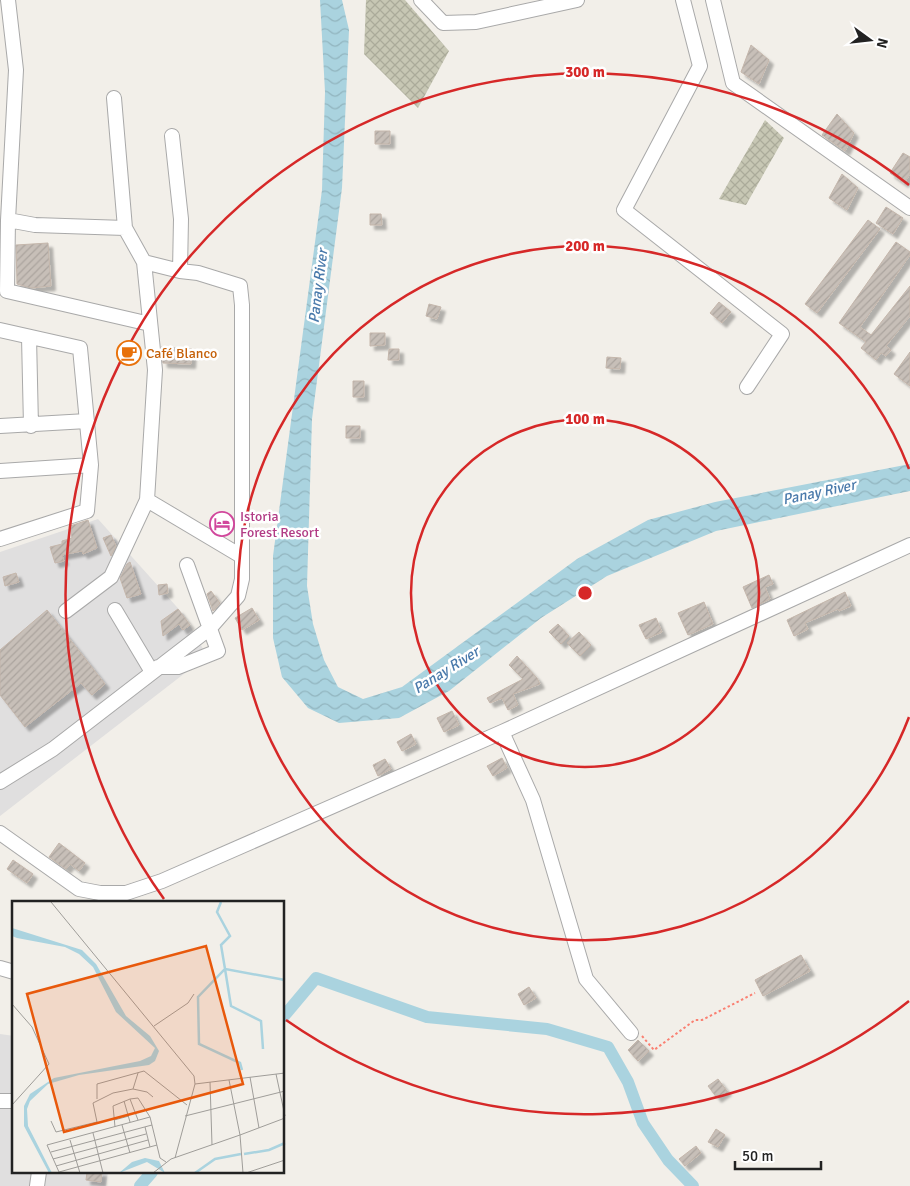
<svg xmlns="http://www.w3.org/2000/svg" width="910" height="1186" font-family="Signika,sans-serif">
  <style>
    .residential { fill: #e0dfdf }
    .construction { fill: url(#construction-cross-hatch) }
    .water { fill: url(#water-waves) }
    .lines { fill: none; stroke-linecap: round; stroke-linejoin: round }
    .canal { stroke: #aad3df; stroke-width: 12 }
    .building { fill: url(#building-hatch); stroke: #c4b6ab; filter: url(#shadow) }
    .minor-casing { stroke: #a9a9a9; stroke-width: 16 }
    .path { stroke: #fa8072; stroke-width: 2; stroke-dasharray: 2.5 2.5; stroke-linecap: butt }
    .minor { stroke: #fff; stroke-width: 14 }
    .ring { fill: none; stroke: #d62828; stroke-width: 2.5 }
    .labels { text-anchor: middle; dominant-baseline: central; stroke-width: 5; stroke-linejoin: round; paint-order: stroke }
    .food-label { font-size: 14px; fill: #c56008; stroke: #fff; text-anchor: start }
    .hotel-label { font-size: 14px; fill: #b23c85; stroke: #fff; text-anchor: start }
    .water-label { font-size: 15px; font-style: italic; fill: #4a7aab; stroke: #fff }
    .inset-river { fill: none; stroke: #aad3df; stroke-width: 2.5 }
    .inset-road { fill: none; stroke: #9f9d99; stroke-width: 1 }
    .view { fill: #e8590c; fill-opacity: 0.15; stroke: #e8590c; stroke-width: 2.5 }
    .inset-edge { fill: none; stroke: #222; stroke-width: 2.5 }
    .centre { fill: #d62828; stroke: #fff; stroke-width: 2.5 }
    .ring-label { font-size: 15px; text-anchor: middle; font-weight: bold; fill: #d62828; stroke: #fff; stroke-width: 5; stroke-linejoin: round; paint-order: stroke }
  </style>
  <defs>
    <pattern id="construction-cross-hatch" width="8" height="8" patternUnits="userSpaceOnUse" patternTransform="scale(1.25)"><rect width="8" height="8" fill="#c7c7b4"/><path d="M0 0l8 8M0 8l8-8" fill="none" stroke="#abab9a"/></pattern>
    <pattern id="water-waves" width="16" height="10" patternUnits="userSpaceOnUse" patternTransform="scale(1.25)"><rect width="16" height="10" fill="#aad3df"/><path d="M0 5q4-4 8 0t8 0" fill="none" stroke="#92b5bf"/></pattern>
    <pattern id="building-hatch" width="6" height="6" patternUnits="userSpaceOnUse" patternTransform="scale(1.25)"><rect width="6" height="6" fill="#c7bfb8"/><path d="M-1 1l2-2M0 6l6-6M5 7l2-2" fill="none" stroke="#aba49e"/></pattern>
    <filter id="shadow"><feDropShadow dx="4.5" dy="4.5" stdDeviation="1" flood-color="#0004"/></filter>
  </defs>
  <rect width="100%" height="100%" fill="#f2efe9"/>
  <!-- residential -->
  <path class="residential" d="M98,519L184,615L207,656L0,816V552Z
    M0,1034L14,1036V1172H108L106,1186H0Z"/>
  <!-- construction -->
  <path class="construction" d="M366,0H405L449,51L418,108L364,54Z
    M765,120L784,138L746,205L719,199Z"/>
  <!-- water -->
  <path class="water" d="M320,0H342L349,30L342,188L312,419L307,586L313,624L324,660L338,687L363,699L402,687L577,559L648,520L715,502L910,464V491L716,531L607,576L541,618L449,691L399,718L339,723L308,708L282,677L273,638V556L322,190L325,92Z"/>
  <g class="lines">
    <!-- canal -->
    <path class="canal" d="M284,1016L316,978L427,1017L547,1029L608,1047L628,1082L643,1123L668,1160L693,1186
      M140,1186L152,1172"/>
  </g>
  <!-- building -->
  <path class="building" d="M751,45L769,60L759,84L741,72Z
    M837,114L854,133L845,151L822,135Z
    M375,131H390V144H375Z
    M903,153L910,157V174L904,183L890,173Z
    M842,174L858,188L847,210L829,198Z
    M886,207L903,218L893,234L876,223Z
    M370,214H381L382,225H370Z
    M868,220L880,229L817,313L805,304Z
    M896,242L910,252V255L860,327L871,335L910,286V316L886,346L891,350L886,356L881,353L876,360L861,348L866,342L839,323Z
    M48,243L51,286L31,288L17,284L16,245Z
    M719,302L731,312L722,323L710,313Z
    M429,304L441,307L437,319L426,316Z
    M370,333H385V345L370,346Z
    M161,347L192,349L191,364L163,363Z
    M389,349H399V360H388Z
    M910,352V386L894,374Z
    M607,357L621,358L620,369L606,368Z
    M353,381H364V397H353Z
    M346,426H360V438H346Z
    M88,520L97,548L83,554L82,551L62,555L64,561L55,563L50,547L62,544V541L72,538L70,526Z
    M111,535L116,546L111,556L103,538Z
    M130,562L141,594L127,598L120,578L127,564Z
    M16,573L19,582L5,586L3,577Z
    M769,575L773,584L765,587L770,599L752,608L743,587Z
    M167,584L168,593L159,595L158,585Z
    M211,591L220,603L213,611L207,594Z
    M845,592L851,606L839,611L838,609L805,623L808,629L794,636L787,620Z
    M704,602L713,624L688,635L678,613Z
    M252,608L259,620L242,630L235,618Z
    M178,609L190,625L183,630L179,624L163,636L161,621Z
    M47,610L105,684L92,695L81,683L25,727L0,695V650Z
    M656,618L662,632L646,639L639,625Z
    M558,624L569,636L561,644L549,632Z
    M579,632L591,645L580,656L567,643Z
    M517,656L537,678L540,684L513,694L518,705L508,710L502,698L490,703L487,698L523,679L509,665Z
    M452,711L459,725L444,732L437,718Z
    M411,734L416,744L402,751L397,742Z
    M502,758L507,768L493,776L487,766Z
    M385,759L391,769L378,776L373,765Z
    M59,843L85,863L79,871L70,864L66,869L49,857Z
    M13,860L33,874L27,883L7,869Z
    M801,955L810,971L763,996L755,980Z
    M529,987L536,998L524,1005L518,994Z
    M638,1040L649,1051L638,1061L628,1050Z
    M718,1079L727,1091L717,1098L708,1086Z
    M716,1129L725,1135L718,1147L708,1142Z
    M696,1146L701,1153L685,1166L679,1159Z
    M87,1172H102L101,1182L86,1180Z"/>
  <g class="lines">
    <defs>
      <path id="minor" d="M8,0L16,70L8,220L35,225L125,228L144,262L155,370L147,500L111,577L66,611
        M421,0L443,23L476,22L577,0
        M683,0L700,66L624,210L782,334L747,387
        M713,0L733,83L910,208
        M114,98L125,228
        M172,136L181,219L180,271
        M8,220L7,291L150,324
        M0,330L80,348L91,465L0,471
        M29,337L31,426
        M0,426L87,421
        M147,500L241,556
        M0,539L87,511L91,465
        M115,610L152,672
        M158,667H178L218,651L187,565
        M502,732L533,800L586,979L631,1033
        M0,782L53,749L210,628L238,596L242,579V305L240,286L198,273L180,271L144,262
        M0,833L79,889L100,893H126L162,881L502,732L910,545
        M0,968L14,972
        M0,1101H14
        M37,1186L39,1172"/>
    </defs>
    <!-- minor casing -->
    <use href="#minor" class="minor-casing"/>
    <!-- path -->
    <path class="path" d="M642,1036L654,1050L695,1020H702L755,993"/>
    <!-- minor -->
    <use href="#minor" class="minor"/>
  </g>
  <!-- distance rings -->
  <g class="ring">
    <circle cx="585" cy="593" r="174"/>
    <path d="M909 717A347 347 0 1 1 909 469"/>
    <path d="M909 1001A521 521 0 0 1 286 1020M164 899A521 521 0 0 1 909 185"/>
  </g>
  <!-- icons -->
  <defs>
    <symbol id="cafe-ring" viewBox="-11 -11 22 22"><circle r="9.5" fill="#fff" stroke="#e8710a" stroke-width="1.5"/><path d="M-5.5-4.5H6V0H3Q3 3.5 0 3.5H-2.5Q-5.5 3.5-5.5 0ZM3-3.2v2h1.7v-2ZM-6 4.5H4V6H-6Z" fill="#e8710a"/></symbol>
    <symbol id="hotel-ring" viewBox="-11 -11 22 22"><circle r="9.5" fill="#fff" stroke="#d1479c" stroke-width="1.5"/><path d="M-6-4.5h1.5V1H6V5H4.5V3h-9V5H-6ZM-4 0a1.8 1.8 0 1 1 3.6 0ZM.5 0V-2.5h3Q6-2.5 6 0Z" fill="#d1479c"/></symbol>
  </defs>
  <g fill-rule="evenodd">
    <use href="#cafe-ring" x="115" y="339" width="28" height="28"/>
    <use href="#hotel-ring" x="208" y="510" width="28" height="28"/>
  </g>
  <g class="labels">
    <!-- food labels -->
    <g class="food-label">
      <text x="146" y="353">Café Blanco</text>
    </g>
    <!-- hotel labels -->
    <g class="hotel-label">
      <text x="240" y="516">Istoria<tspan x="240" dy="16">Forest Resort</tspan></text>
    </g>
    <!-- water labels -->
    <g class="water-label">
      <text transform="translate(318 286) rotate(-83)">Panay River</text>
      <text transform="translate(819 492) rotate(-12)">Panay River</text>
      <text transform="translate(446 670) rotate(-32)">Panay River</text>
    </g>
  </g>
  <!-- overview -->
  <g transform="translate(12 901)">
    <rect width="272" height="272" fill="#f2efe9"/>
    <path d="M0,27L70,49L84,63L114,115L138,135L147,150L143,160L137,164L67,174L36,183L18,200L15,208L16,225L40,272H37L12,225V205L18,193L42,177L128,160L139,155L143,147L104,111L81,66L67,53L53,46L5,37L0,35ZM133,257L147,260L153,272L135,261L107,272L120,261Z" fill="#aad3df"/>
    <path class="inset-river" d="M209,1L205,11L218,35L209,44L213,68L273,79M230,169L228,162L187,143L186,96L213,68L219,105L249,120L251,148M232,253L257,249L273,242M183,272L203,258L229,253"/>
    <path class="inset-road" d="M39,1L182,175L183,183L163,257M0,103L20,126L37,163L0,204M142,125L176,102L182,93M264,173L273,215M238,176L247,227M198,181L200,244M183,183L273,172M121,188L126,172M85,198V183L132,170L175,204M118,198L126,197L138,216L148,257L154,261M112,200L118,221M173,215L273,190M138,216L35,244L47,271L145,244M102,219L117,215M39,220L44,231L85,221L81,202L101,192L121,188L135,191L141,196M110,224L118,252M103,226L101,205L118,198L126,219M133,226L138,246M81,232L91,272M58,239L68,272M39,251L140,224M41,258L134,233M44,265L136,239M141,272L159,258L228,234L217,179M231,272L228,234L273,217M234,272L273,259"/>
    <path class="view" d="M194,45L231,183L52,231L15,93Z"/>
    <rect width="272" height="272" class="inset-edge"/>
  </g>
  <circle cx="585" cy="593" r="8" class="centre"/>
  <g class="ring-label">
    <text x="585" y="77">300 m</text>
    <text x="585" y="251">200 m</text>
    <text x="585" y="424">100 m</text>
  </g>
  <!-- north arrow -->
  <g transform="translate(870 40) rotate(105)" stroke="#ffffff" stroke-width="4" paint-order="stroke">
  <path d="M0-4L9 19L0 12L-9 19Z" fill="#222222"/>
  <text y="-8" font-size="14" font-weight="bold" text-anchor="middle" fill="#222222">N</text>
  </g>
  <!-- scale -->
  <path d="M735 1161v8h86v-8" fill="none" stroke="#222222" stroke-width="2.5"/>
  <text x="742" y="1161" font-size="15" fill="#222222" stroke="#ffffff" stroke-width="4" paint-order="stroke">50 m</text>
</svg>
